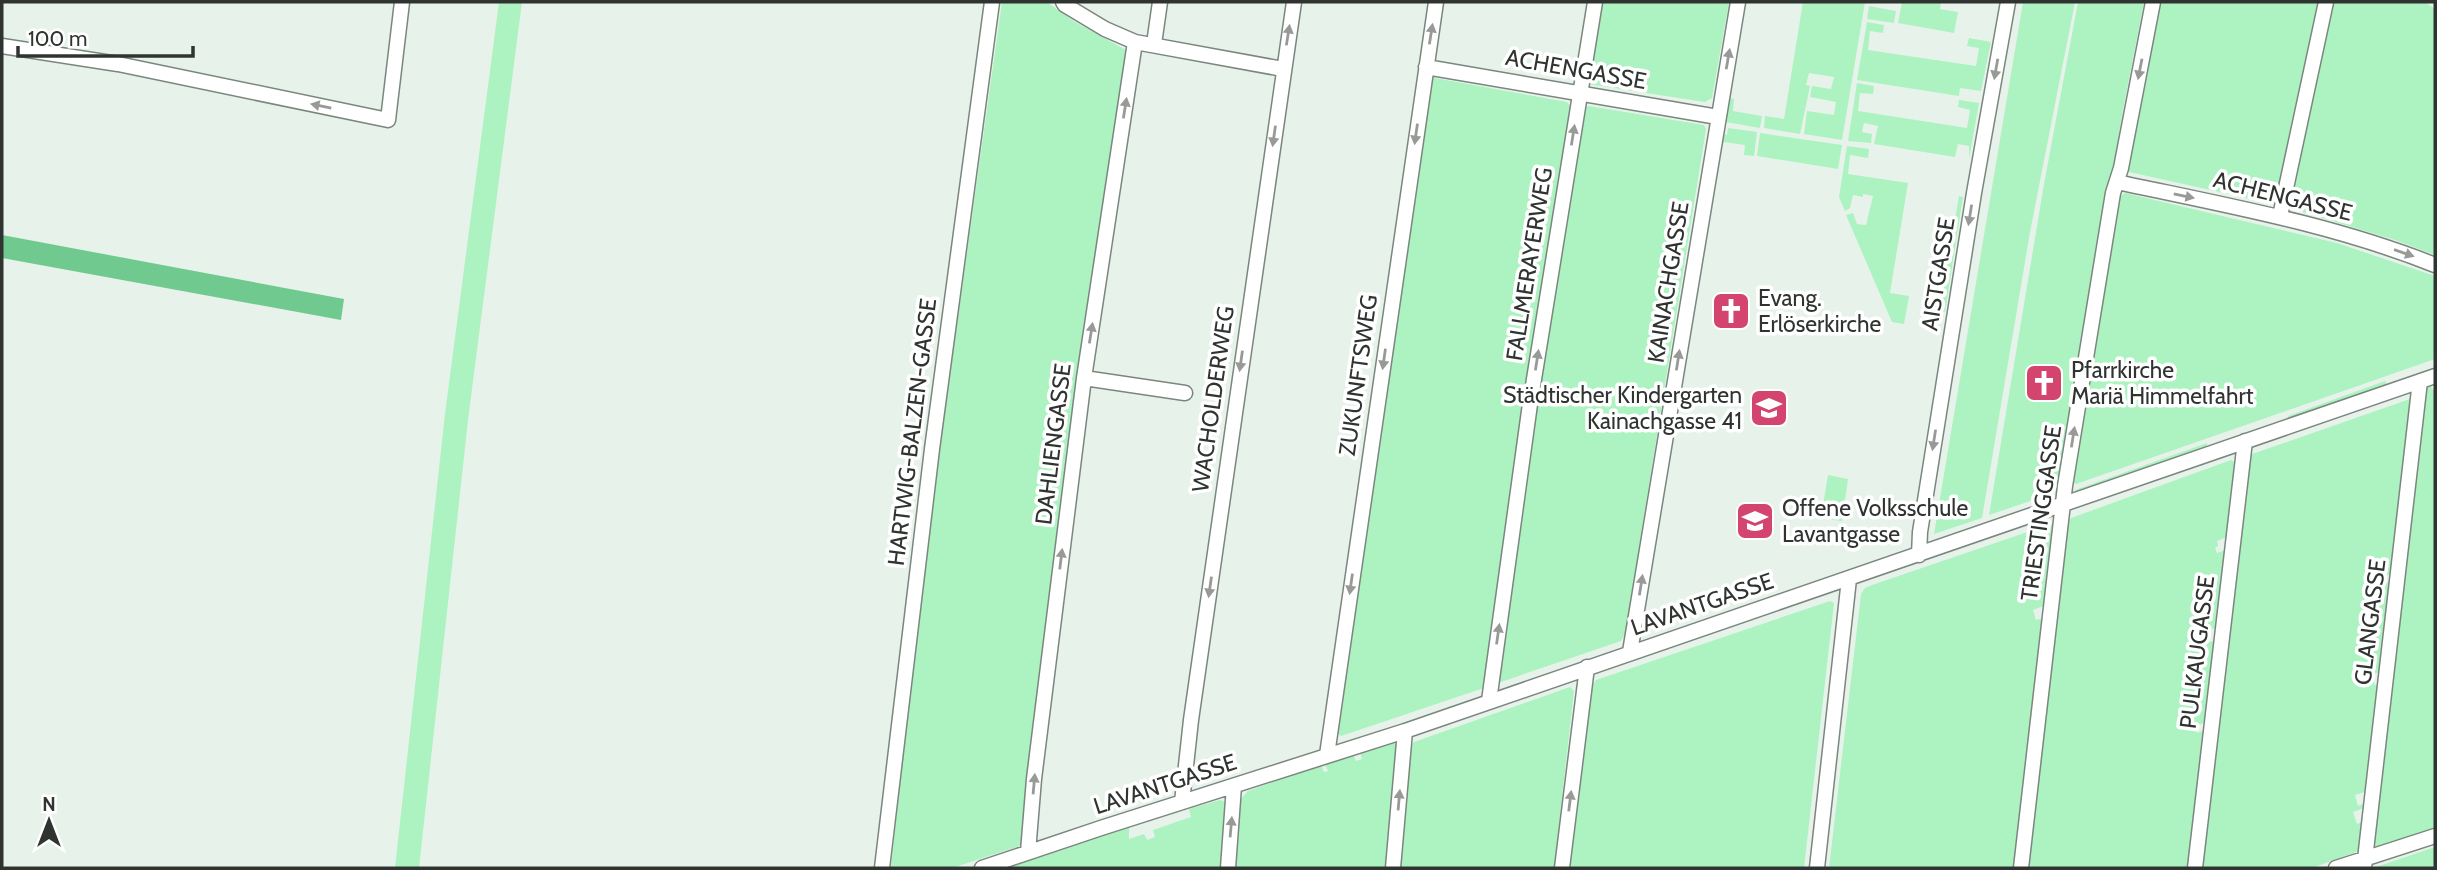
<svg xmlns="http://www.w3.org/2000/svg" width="2437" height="870" font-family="Cabin,sans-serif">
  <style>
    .green { fill: #acf3c1 }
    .forest { fill: #70ca8f }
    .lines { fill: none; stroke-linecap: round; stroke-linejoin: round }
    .minor-casing { stroke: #7b867e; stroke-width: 17 }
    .minor { stroke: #fff; stroke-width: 14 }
    .oneway { fill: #989a98 }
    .labels { text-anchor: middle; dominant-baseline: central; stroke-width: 7; stroke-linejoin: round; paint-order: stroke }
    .street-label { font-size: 23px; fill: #303431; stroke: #fff }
    .poi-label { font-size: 23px; fill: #303431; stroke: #fff; text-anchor: start }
  </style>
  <rect width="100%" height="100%" fill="#e7f3ea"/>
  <!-- green -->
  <path class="green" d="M499,2H522L468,420L419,868H395L445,414Z
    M1002,2H1047L1075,22L1126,50L1023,845L952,868H891L913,660L940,445Z
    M1599,2H1729L1712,98L1705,102L1588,84Z
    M1803,2H1865L1842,140L1804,134L1807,111L1834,115L1836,102L1810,97L1812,86L1831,89L1834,77L1809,73L1806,85L1810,86L1800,134L1764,128L1765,116L1784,119Z
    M1902,2H1941L1940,9L1958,12L1954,33L1898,23Z
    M2023,2H2075L2030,232L1982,518L1934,534Z
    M2078,2H2144L2122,115L2061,486L2054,493L1989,515L2044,184Z
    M2156,2H2321L2280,199L2274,204L2129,172L2125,166Z
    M2331,2H2425L2435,9V255L2395,240L2293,209L2289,203L2316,74H2318Z
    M1869,6L1896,11L1894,23L1867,19Z
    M1867,22L1884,25L1883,33L1870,31L1868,50L1976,66L1979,48L1967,46L1969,38L1991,42L1981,91L1960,88L1959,96L1857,80Z
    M1429,77L1567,102L1572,108L1484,688L1341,736L1335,731Z
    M1857,83L1874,86L1873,94L1860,93L1858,111L1967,128L1970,110L1958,107L1959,100L1979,103L1969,159V146L1958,144L1955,157L1874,144L1878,126L1864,123L1862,132L1872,134L1871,143L1848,141Z
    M1729,98L1734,99L1733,111L1762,116L1760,128L1726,122Z
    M1589,106L1704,125L1706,129L1625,634L1621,641L1495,684L1527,459L1582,109Z
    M1728,128L1757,132L1754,156L1744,155L1745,145L1724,142L1721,149L1723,134L1727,135Z
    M1760,133L1842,145L1838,169L1757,156Z
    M1847,146L1869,149L1868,158L1850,155L1848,174L1908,183L1890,293L1909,296L1904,324L1892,322L1846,215L1853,213L1857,224L1866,225L1873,196L1863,194V197L1853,195L1850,208L1845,211L1839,197Z
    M2125,193L2337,243L2435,276V359L2076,484L2072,482L2119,197Z
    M1959,196L1963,197L1945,312L1940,311Z
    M2385,381L2388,386L2290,421L2288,416Z
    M2429,382L2433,390H2435V828L2376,847L2372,845L2425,384Z
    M2410,399L2413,401L2395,571L2382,578L2385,584L2393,579L2383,671L2371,675L2375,685L2381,686L2368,791L2355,795L2358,806L2367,802V807L2353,812L2357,824L2365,821L2361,850L2312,868H2199L2246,461L2252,454Z
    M2207,443L2206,451L2078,492L2075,490Z
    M2231,460L2236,463L2227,537L2217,541L2218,546L2215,548L2217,553L2226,550L2217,627L2201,634L2204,644L2216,640L2205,722L2195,727L2197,733L2205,730L2189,868H2027L2067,524L2071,518Z
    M1828,475L1848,479L1842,521L1821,518Z
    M2051,524L2055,528L2046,605L2033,610L2036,620L2044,618L2014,868H1829L1861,594L1865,588L1872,585Z
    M1830,601L1834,603L1804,868H1570L1592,686L1596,680Z
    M1570,687L1574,691L1554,868H1398L1409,747L1414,742Z
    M1390,742L1396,744L1398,748L1388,868H1234L1239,801L1248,791L1321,765L1324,772L1328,771L1325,764L1353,754L1356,761L1362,759L1360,752Z
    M1220,800L1229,803L1224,868H1005L1129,826V839L1144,834L1147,840L1155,837L1153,830L1191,817L1189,809Z
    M2435,847V868H2373Z"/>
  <!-- forest -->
  <path class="forest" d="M2,235L344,299L341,320L2,258Z"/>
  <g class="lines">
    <defs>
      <path id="minor" d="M1063,2L1065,5L1105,29L1135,42L1283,69
        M1154,44L1160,2
        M2,46L118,64L388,120L402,2
        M1426,67L1718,117
        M2117,182C2224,205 2332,224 2435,265
        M2280,216L2326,2
        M1084,378L1185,393
        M1919,555L1920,532L1974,193L2008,2
        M1630,652L1738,2
        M1489,701L1530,404L1595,2
        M1327,755L1436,2
        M1182,802L1191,720L1294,2
        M1028,852L1034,779L1084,378L1135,42
        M882,868L932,449L992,2
        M982,868L1101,828L1405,731L2435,376
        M1228,868L1234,786
        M1393,868L1405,731
        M1562,868L1587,667
        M1817,868L1849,579
        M2021,868L2065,486L2113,193L2121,168L2153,2
        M2195,868L2245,441
        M2336,868L2435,836
        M2364,868L2420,381"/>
    </defs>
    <!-- minor casing -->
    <use href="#minor" class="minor-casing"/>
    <!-- minor -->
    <use href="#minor" class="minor"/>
  </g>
  <!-- one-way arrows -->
  <defs><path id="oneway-solid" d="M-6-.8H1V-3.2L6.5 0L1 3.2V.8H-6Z" transform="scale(1.75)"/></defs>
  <g class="oneway">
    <use href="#oneway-solid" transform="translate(1431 34) rotate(-81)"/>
    <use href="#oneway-solid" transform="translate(1288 35) rotate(-81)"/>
    <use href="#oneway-solid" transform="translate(1728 59) rotate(-80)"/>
    <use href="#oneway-solid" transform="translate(1996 69) rotate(100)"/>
    <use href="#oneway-solid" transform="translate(2140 69) rotate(101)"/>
    <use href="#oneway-solid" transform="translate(321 106) rotate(-168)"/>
    <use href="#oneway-solid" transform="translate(1125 108) rotate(-81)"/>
    <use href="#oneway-solid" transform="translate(1416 134) rotate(98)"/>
    <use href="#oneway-solid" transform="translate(1573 135) rotate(-81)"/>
    <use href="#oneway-solid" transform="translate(1274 136) rotate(98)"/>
    <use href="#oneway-solid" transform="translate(2184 196) rotate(12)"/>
    <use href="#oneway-solid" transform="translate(1970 215) rotate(99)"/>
    <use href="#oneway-solid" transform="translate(2404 253) rotate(19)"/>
    <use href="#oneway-solid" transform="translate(1091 333) rotate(-81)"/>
    <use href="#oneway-solid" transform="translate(1384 359) rotate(98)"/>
    <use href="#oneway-solid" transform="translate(1537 360) rotate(-81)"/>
    <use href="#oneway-solid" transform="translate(1678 360) rotate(-81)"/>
    <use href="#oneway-solid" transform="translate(1241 361) rotate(98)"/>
    <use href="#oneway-solid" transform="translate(2073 437) rotate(-81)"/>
    <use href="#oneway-solid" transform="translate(1934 440) rotate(99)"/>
    <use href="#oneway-solid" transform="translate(1061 559) rotate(-83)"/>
    <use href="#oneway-solid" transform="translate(1351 584) rotate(98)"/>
    <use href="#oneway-solid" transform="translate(1641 585) rotate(-81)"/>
    <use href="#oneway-solid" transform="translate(1210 587) rotate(98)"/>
    <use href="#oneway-solid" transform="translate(1498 634) rotate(-82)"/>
    <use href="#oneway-solid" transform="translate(1034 784) rotate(-85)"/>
    <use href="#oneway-solid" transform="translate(1399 800) rotate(-85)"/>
    <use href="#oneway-solid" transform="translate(1570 801) rotate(-83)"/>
    <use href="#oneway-solid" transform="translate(1231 827) rotate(-85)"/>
  </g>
  <!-- icons -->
  <defs>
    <symbol id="church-square" viewBox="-11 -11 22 22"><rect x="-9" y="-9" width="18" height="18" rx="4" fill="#d3456f" stroke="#fff"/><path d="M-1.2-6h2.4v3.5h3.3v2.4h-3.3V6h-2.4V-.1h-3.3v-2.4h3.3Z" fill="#fff"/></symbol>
    <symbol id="school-square" viewBox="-11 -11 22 22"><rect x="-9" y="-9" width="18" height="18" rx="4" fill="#d3456f" stroke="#fff"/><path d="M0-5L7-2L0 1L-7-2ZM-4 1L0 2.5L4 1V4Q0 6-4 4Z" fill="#fff"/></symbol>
  </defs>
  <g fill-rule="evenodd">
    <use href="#church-square" x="1709" y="289" width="44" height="44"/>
    <use href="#church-square" x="2022" y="361" width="44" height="44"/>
    <use href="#school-square" x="1747" y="386" width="44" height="44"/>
    <use href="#school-square" x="1733" y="499" width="44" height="44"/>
  </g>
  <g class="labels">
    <!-- street labels -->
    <g class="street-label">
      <text transform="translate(1576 69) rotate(10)">ACHENGASSE</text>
      <text transform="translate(2283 196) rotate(14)">ACHENGASSE</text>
      <text transform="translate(1529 264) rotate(-81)">FALLMERAYERWEG</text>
      <text transform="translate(1938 274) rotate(-81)">AISTGASSE</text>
      <text transform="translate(1668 282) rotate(-81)">KAINACHGASSE</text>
      <text transform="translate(1358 375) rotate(-82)">ZUKUNFTSWEG</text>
      <text transform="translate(1213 399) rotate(-82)">WACHOLDERWEG</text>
      <text transform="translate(912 432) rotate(-83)">HARTWIG-BALZEN-GASSE</text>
      <text transform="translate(1053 444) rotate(-83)">DAHLIENGASSE</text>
      <text transform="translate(2041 513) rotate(-82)">TRIESTINGGASSE</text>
      <text transform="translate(1702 604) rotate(-19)">LAVANTGASSE</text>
      <text transform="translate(2370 622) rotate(-83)">GLANGASSE</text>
      <text transform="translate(2197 652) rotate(-83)">PULKAUGASSE</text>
      <text transform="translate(1165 784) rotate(-18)">LAVANTGASSE</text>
    </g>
    <!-- poi labels -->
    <g class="poi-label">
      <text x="1758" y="298">Evang.<tspan x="1758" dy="26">Erlöserkirche</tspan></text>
      <text x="2071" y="370">Pfarrkirche<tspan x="2071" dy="26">Mariä Himmelfahrt</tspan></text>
      <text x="1742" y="395" text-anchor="end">Städtischer Kindergarten<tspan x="1742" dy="26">Kainachgasse 41</tspan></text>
      <text x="1782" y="508">Offene Volksschule<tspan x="1782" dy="26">Lavantgasse</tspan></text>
    </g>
  </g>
  <!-- border -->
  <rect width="2437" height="870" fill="none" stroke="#303431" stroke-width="7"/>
  <!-- north arrow -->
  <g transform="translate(49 821)" stroke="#ffffff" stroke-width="5" paint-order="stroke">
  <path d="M0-5L12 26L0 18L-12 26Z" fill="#303431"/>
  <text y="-10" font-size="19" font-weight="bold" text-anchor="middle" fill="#303431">N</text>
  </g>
  <!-- scale -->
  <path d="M18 46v10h175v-10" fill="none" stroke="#303431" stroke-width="3.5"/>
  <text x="28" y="46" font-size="21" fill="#303431" stroke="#ffffff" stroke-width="5" paint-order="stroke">100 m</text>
</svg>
